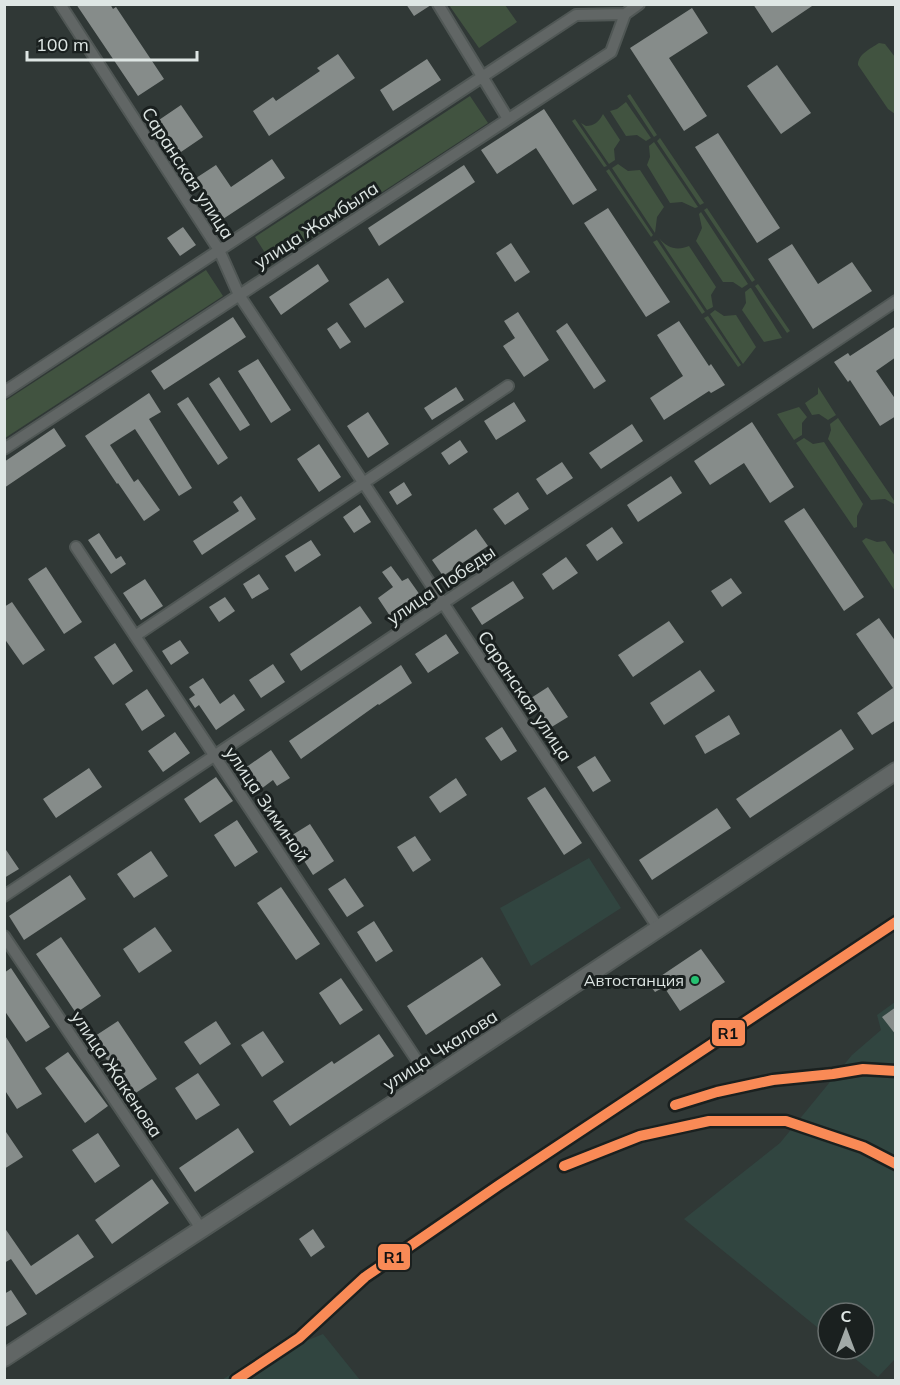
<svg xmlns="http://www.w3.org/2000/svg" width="900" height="1385" font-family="Mulish,sans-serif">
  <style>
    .built { fill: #314540 }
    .green { fill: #415340 }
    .building { fill: #868c8a }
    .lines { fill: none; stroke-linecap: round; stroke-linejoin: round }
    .minor-casing { stroke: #505755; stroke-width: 14 }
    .secondary-casing { stroke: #505755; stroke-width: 20 }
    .minor { stroke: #616665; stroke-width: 10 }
    .secondary { stroke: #616665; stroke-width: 16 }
    .rail-1-casing { stroke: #1a201f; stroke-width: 15 }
    .rail-1 { stroke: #f98a56; stroke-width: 10 }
    .bus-dot { fill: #26c172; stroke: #1a201f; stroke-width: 2 }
    .labels { text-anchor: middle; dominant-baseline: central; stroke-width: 6; stroke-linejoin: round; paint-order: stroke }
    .bus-label { font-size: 16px; fill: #dee6e4; stroke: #1a201f; text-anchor: end }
    .street-label { font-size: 18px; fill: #dee6e4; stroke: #1a201f }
    .line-badge { stroke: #1a201f; stroke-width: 2 }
    .pale-badge-label { font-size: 16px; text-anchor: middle; font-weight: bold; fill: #111 }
  </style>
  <rect width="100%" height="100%" fill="#303836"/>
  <!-- built -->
  <path class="built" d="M589,858L621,908L531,966L500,908Z
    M895,1002V1359L878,1377L843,1349H864V1313H828V1336L684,1219L780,1143L852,1055L881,1030L877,1015Z
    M300,1328L308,1340L323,1334L360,1380H222Z"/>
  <!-- green -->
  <path class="green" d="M449,5H505L517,22L479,48Z
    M879,43L885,44L895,57V114L888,109L858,65C858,54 870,49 879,43Z
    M630,94L657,135L654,137L627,96Z
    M470,96L488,123L272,264L255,237Z
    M626,102L651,138L646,141L637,135L626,136L610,111L617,109Z
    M603,114L620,140L614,149L615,160L609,164L581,123L586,126C594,126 599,122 603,114Z
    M575,119L607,166L604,167L572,121Z
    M660,138L704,203L700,205L657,141Z
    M654,142L698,207L695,208L682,202L670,203L647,165L650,157L649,146Z
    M618,164L628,171L640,170L664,207L657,217L655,233L612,168Z
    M609,169L653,235L651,237L606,171Z
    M707,208L755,280L752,282L704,210Z
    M701,212L748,284L742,288L733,282H723L696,241L702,228L699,214Z
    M659,238C667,248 677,251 689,246L716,287L711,295L713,307L707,310Z
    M657,240L705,312L702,314L653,242Z
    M206,270L223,296L5,438V401Z
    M758,284L790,331L787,333L755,286Z
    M750,288H751L782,338L764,342L742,310L746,303L745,292Z
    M715,310L724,316L736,315L756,347L743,364L710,314Z
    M708,316L741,365L738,367L704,318Z
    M818,387L836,415L828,420L819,414L812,415L805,403L818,394Z
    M799,407L807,417L802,423V435L794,440L777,414Z
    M838,418L895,502L894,504L885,499L871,500L828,439L831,430L830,424Z
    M804,438L813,444L824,442L863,504L857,516V527L854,528L796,443Z
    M866,538L877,542L885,541L895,556V591L862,541Z"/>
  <!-- building -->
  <path class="building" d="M76,4H110L113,9L116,7L164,79L138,96Z
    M406,4H431V5L414,16Z
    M753,4H815L772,33Z
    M692,8L708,33L669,58L707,116L684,131L630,48Z
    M338,54L355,78L269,136L253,111L273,97L276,101L320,71L317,68Z
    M427,59L441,80L393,111L380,90Z
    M777,65L811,113L781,134L747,86Z
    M181,105L203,137L178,154L156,122Z
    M544,109L597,190L573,205L536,148L497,174L481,150Z
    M718,133L780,228L757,243L695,147Z
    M272,159L285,178L223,219L196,178L216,165L231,187Z
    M464,165L475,182L379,246L368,228Z
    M608,208L670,302L646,317L584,223Z
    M183,227L196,245L180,256L167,238Z
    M511,243L530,272L515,282L496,253Z
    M792,244L818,284L852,262L872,291L813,329L768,259Z
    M318,264L329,281L281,315L269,297Z
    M388,278L404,302L365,328L349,304Z
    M518,312L549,360L524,377L503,346L515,338L504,321Z
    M233,317L246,337L164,390L151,371Z
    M679,321L709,366L711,364L725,385L711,393L709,391L664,420L650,398L683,376L657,335Z
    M337,322L351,342L340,349L327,329Z
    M567,323L606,381L594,389L556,331Z
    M896,326V357L876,371L896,400V416L880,426L850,380L848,382L834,362L848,353L850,356Z
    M258,359L291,410L271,423L238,371Z
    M219,377L250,425L240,431L209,384Z
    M456,387L464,400L432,420L424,408Z
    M149,393L161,412L149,419L192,488L179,496L135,429L110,445L134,482L138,479L160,510L144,521L118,483L117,484L85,436Z
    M188,397L228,458L218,465L177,404Z
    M514,402L526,421L496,440L484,421Z
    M368,412L389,444L368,458L347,426Z
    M752,422L794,487L770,503L744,463L710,485L694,461Z
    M632,424L643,441L601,469L589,453Z
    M54,428L66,446L4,488V462Z
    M460,440L468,452L449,465L441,453Z
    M319,444L341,477L319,492L297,459Z
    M562,462L573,478L547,495L536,479Z
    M671,476L682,493L638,522L627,505Z
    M404,482L412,495L397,505L389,492Z
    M518,492L529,509L505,525L493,509Z
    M241,496L256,519L202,555L193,541L239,511L233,502Z
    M360,505L371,522L354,533L343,517Z
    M804,508L864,597L844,611L784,521Z
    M612,527L623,543L597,561L586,545Z
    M476,529L488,546L443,576L432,560Z
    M99,533L116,559L121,556L126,564L111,574L88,540Z
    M311,540L321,555L295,572L285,556Z
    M566,557L578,573L553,590L542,574Z
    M391,566L402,581L408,578L420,595L390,616L378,598L393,587L382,572Z
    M46,567L82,622L64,634L28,579Z
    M259,574L269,589L252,599L243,584Z
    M731,578L742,593L722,607L711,591Z
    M145,579L163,606L141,620L123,593Z
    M513,581L524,598L482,625L471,608Z
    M225,597L235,611L219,622L209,607Z
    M12,602L45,650L23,665L4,638V607Z
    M360,606L372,623L301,671L290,654Z
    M879,618L896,642V720L872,735L857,713L893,688L856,634Z
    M669,621L684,642L633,677L618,655Z
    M446,634L459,653L428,673L415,654Z
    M180,640L189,653L171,665L162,651Z
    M115,643L133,671L113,685L94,657Z
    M273,664L285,682L261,698L249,680Z
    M401,665L412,683L379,705L378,704L301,759L289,741Z
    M700,670L715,691L664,725L650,703Z
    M203,678L220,704L234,694L245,710L216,730L199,705L195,708L189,699L195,695L189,687Z
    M548,687L568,717L550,728L531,698Z
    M147,689L165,716L142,731L125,704Z
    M729,715L740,734L705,754L695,736Z
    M502,727L517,751L501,761L485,738Z
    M841,729L854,749L750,818L736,799Z
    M175,732L190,753L163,772L148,751Z
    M271,750L290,778L277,786L273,780L257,792L242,770Z
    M595,756L611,781L593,792L577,767Z
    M89,768L102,787L56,818L43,799Z
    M216,777L233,801L200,823L184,799Z
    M456,778L467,795L440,813L429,797Z
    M545,787L582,843L564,855L527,798Z
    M717,808L731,828L652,880L639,860Z
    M237,820L258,852L235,867L214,835Z
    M310,824L334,861L313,875L289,837Z
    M415,836L431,860L413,872L397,847Z
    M4,847L19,869L4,878Z
    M151,851L168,876L134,898L117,874Z
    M70,875L86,899L24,940L9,916Z
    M345,878L364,906L347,917L328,889Z
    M281,887L320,944L296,960L257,903Z
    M374,921L393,951L376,962L357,932Z
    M155,927L172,951L139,973L123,949Z
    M61,937L101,996L76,1013L36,954Z
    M701,949L725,982L680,1011L664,987L655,992L649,984Z
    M482,957L501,985L426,1035L407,1006Z
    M11,968L50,1027L26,1042L4,1010V973Z
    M341,978L363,1010L340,1025L319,993Z
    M896,1007V1035L882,1017Z
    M118,1021L157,1079L131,1096L92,1038Z
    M216,1021L231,1044L200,1065L184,1042Z
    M263,1031L284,1062L262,1077L241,1045Z
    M4,1034L42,1094L17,1109L4,1089Z
    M379,1034L394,1056L290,1126L273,1101L332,1061L334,1064Z
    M68,1052L108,1106L85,1123L45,1068Z
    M198,1073L220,1105L196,1120L175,1088Z
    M238,1128L254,1152L195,1192L179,1168Z
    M4,1129L23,1157L4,1169Z
    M98,1133L120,1166L95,1183L72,1150Z
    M152,1179L169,1203L112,1244L95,1220Z
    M4,1227L31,1266L78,1234L94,1257L36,1295L11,1259L4,1263Z
    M313,1229L325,1247L311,1257L299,1239Z
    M11,1290L27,1314L4,1328V1294Z"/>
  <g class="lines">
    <defs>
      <path id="minor" d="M60,4L219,250L239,295L659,929
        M438,4L508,119
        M4,392L576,15L625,14L639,4
        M4,449L611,52L625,14
        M76,547L430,1080
        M135,636L508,386
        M4,896L896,301
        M4,936L202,1230"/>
      <path id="secondary" d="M4,1358L430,1080L896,771"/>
    </defs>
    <!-- minor casing -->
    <use href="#minor" class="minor-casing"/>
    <!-- secondary casing -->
    <use href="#secondary" class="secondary-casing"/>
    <!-- minor -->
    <use href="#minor" class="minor"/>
    <!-- secondary -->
    <use href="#secondary" class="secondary"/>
    <defs>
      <path id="rail-1" d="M675,1105L717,1092L773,1080L833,1074L863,1069L896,1071
        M564,1166L640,1136L709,1121H786L863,1147L896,1164
        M236,1380L299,1338L365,1277L499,1185L896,922"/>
    </defs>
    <!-- rail-1 casing -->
    <use href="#rail-1" class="rail-1-casing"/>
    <!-- rail-1 -->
    <use href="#rail-1" class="rail-1"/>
  </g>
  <!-- markers -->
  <circle class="bus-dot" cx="695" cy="980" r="5"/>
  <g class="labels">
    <!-- bus labels -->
    <g class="bus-label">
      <text x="684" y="980">Автостанция</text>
    </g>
    <!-- street labels -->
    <g class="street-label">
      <text transform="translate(188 173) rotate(57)">Саранская улица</text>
      <text transform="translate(316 225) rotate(-33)">улица Жамбыла</text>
      <text transform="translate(441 585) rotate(-34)">улица Победы</text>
      <text transform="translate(525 696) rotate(56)">Саранская улица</text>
      <text transform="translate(267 804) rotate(56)">улица Зиминой</text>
      <text transform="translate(440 1050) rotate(-33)">улица Чкалова</text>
      <text transform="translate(117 1074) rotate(56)">улица Жакенова</text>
    </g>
  </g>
  <g class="line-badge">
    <rect x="711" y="1019" width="35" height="28" rx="6" fill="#f98a56"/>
    <rect x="377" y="1243" width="34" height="28" rx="6" fill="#f98a56"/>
  </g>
  <g class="pale-badge-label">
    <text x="728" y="1039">R1</text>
    <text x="394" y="1263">R1</text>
  </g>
  <!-- border -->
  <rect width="900" height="1385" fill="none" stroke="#dee6e4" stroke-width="12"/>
  <!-- north arrow -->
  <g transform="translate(846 1331)"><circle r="28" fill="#1a201f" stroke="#686f6e" stroke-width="1.5"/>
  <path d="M0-4.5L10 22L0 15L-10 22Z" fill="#a1a9a7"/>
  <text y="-9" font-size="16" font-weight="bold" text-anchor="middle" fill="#dee6e4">С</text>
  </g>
  <!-- scale -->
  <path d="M27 51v9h170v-9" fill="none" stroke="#dee6e4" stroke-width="3"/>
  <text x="36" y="51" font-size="18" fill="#dee6e4" stroke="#1a201f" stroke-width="4.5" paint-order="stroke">100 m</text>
</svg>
